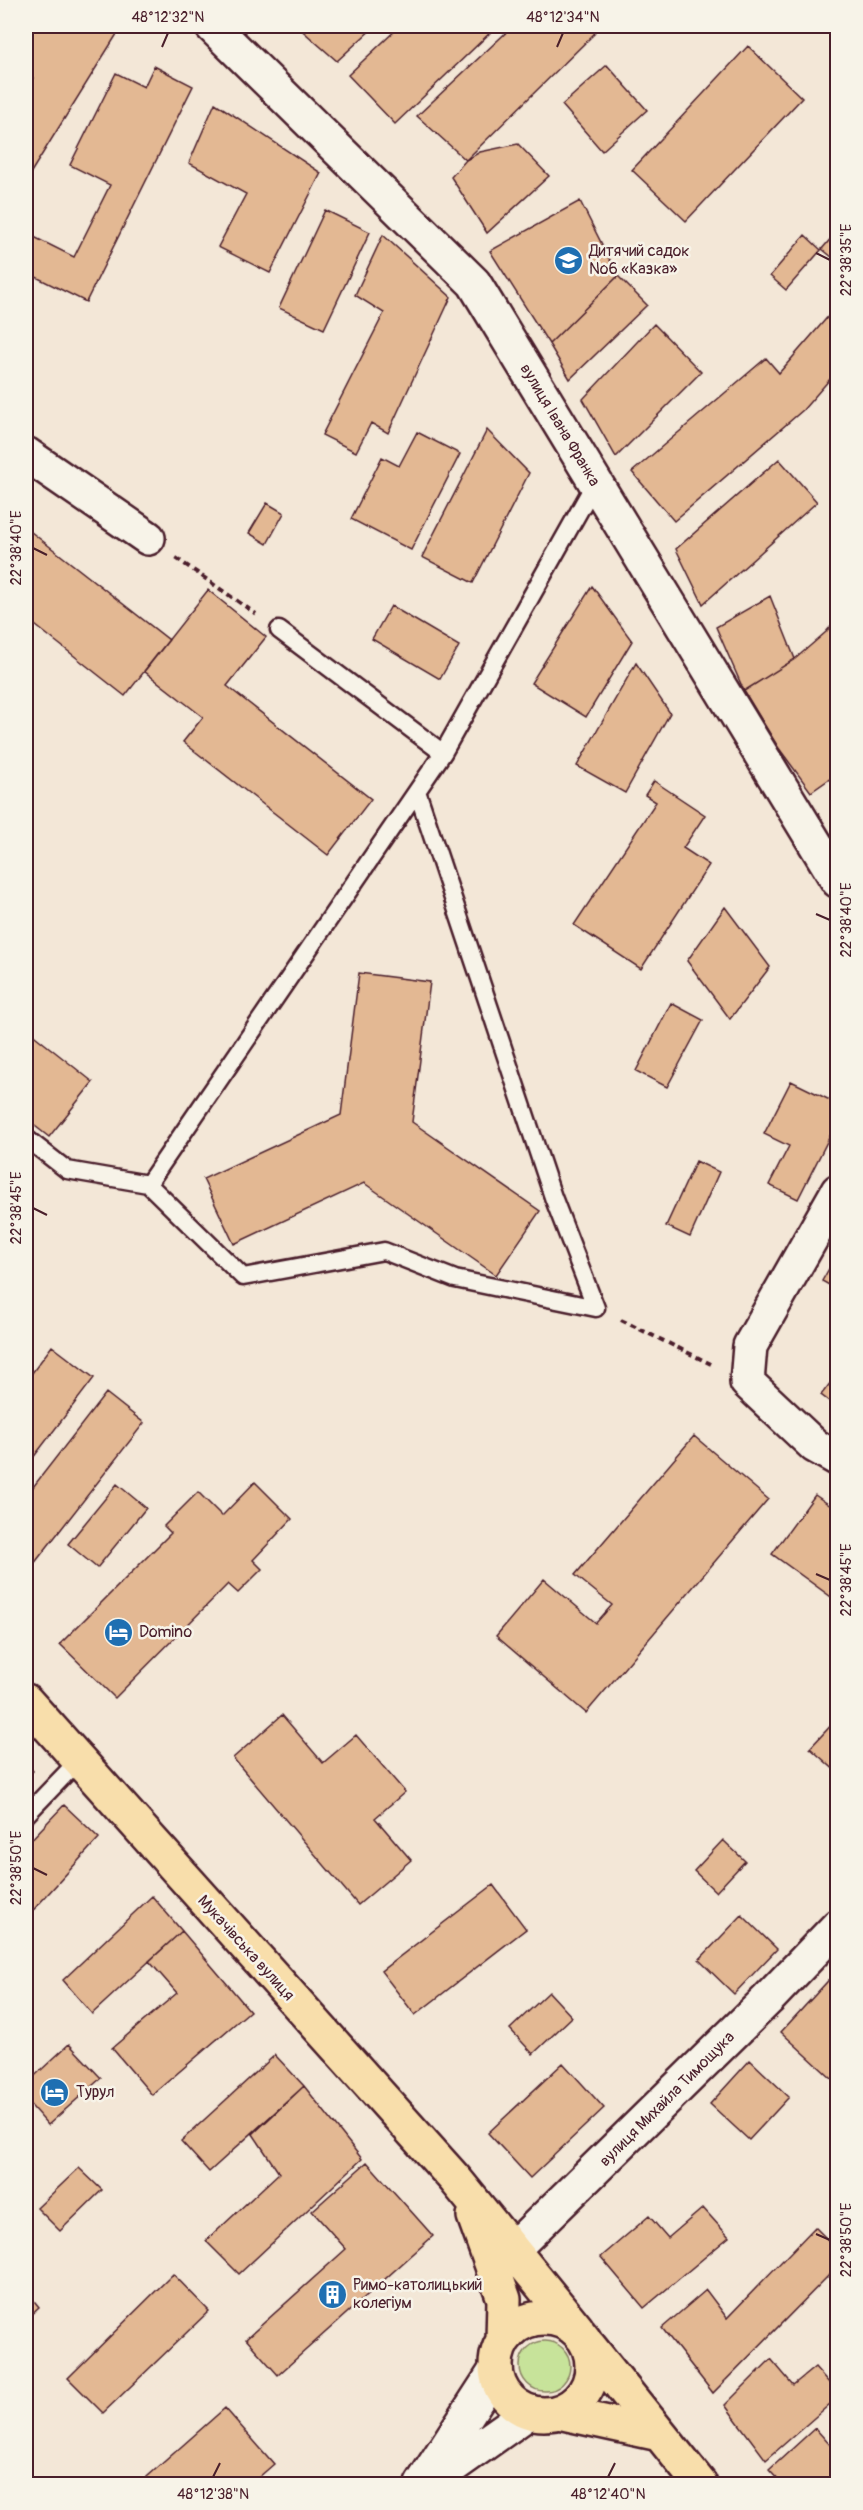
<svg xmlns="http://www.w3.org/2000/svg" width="863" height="2510" font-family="Pangolin,sans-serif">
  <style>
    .green { fill: #c7e39a; stroke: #888162; stroke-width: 1.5 }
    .building { fill: #e3b893; stroke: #4a1f2b; stroke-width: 1.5 }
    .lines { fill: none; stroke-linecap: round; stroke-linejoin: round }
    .lane-casing { stroke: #4a1f2b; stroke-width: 21 }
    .street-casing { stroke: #4a1f2b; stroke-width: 38 }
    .secondary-casing { stroke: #4a1f2b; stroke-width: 38 }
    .highway-casing { stroke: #4a1f2b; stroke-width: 38 }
    .path { stroke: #4a1f2b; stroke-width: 4; stroke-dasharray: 6 4.5; stroke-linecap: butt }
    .lane { stroke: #f7f3e8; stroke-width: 16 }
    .street { stroke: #f7f3e8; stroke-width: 33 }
    .secondary { stroke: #f7f3e8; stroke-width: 33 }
    .highway { stroke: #f8deab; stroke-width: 33 }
    .ticks { fill: none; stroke: #4a1f2b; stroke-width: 2 }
    .labels { text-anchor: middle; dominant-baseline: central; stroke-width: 5; stroke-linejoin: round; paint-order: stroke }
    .poi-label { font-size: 16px; fill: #4a1f2b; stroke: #f7f3e8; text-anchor: start }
    .street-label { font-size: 16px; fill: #4a1f2b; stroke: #f7f3e8 }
    .neatline { fill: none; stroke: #4a1f2b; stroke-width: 2 }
    .ticks-label { font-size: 15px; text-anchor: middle; fill: #4a1f2b }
  </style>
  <rect width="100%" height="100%" fill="#f3e7d7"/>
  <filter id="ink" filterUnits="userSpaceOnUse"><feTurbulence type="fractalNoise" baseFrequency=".0167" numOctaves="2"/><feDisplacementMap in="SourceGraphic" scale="12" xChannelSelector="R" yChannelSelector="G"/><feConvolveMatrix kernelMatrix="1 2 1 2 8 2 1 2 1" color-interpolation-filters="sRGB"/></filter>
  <g filter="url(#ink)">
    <!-- green -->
    <path class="green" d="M520 2366a25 25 0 1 1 50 0a25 25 0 1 1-50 0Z"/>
    <!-- building -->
    <path class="building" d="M26,26H122L28,177L26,175V89L33,78L26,74Z
      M297,26H375L337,61Z
      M400,26H490L494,29L395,124L348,75Z
      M513,26H588L595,33L466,160L417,116Z
      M748,46L802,98L686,221L632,170Z
      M607,65L647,110L602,151L562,105Z
      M154,66L193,86L86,302L26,272V233L74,257L110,185L70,165L116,73L144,87Z
      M215,103L321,173L270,273L218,247L246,194L189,163Z
      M518,144L549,176L487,233L451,177L466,160L480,152Z
      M580,201L618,276L549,344L490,251Z
      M325,210L370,232L324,329L279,308Z
      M838,230V262L822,249Z
      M383,235L451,297L388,433L371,423L356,452L322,435L384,313L355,295Z
      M805,235L821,250L786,290L770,276Z
      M618,276L647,305L570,379L549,344Z
      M838,305V370L803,410L674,521L632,472L766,358L779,373Z
      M654,324L701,372L616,457L583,399Z
      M487,430L529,473L473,583L422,557Z
      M417,432L460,454L411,550L351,519L382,457L399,466Z
      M779,459L817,502L703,604L676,549Z
      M267,503L284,513L267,544L249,533Z
      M26,528L169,640L125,696L26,618Z
      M592,586L632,641L586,717L531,683Z
      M208,590L266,637L227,686L371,799L328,855L183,742L203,717L144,671Z
      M770,596L795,659L744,691L716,627Z
      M391,606L459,646L440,679L372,639Z
      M838,618V773L811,792L778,747L744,691L795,659L826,632Z
      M636,663L670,713L625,793L577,766Z
      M654,781L705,815L683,848L709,865L641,969L574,925L656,802L645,795Z
      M725,907L770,967L730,1019L687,961Z
      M359,973L430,982L412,1122L540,1211L496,1275L364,1183L234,1244L203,1179L341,1115Z
      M671,1003L703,1020L667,1087L636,1071Z
      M26,1029L93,1082L49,1137L26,1119Z
      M791,1081L838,1104V1120L798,1199L769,1185L789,1146L764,1134Z
      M696,1161L719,1172L690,1237L666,1226Z
      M838,1253V1290L822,1281Z
      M52,1346L94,1378L26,1467V1381Z
      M838,1373V1408L821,1395Z
      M106,1393L144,1423L26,1574V1496Z
      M694,1436L768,1499L586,1713L496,1636L544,1579L596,1623L612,1605L575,1575Z
      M255,1482L292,1519L253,1560L262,1569L238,1593L228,1584L115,1698L60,1644L171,1533L164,1526L198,1492L222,1516Z
      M117,1484L146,1508L97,1568L68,1544Z
      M815,1495L838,1511V1594L834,1599L772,1554Z
      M282,1715L323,1763L356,1735L405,1792L375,1818L411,1860L358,1905L233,1758Z
      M838,1718V1773L810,1748Z
      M26,1763L33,1771L26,1778Z
      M64,1805L99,1838L26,1918V1845Z
      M723,1840L745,1861L716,1892L694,1871Z
      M493,1885L526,1929L415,2015L381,1971Z
      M152,1896L182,1931L92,2014L63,1980Z
      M742,1915L777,1949L734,1994L699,1960Z
      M182,1931L250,2011L152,2095L112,2048L177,1993L149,1961Z
      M838,1970V2073L832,2079L781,2032Z
      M549,1992L572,2017L533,2054L510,2029Z
      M69,2044L101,2078L48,2125L26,2100V2084Z
      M275,2055L304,2086L209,2172L181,2141Z
      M750,2060L789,2097L749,2140L710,2104Z
      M563,2063L604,2108L530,2178L488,2133Z
      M304,2086L362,2159L239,2274L206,2241L279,2173L253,2134Z
      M367,2162L433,2236L278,2375L246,2339L346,2249L312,2211Z
      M79,2168L102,2190L60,2231L37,2208Z
      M703,2208L729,2237L644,2308L601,2257L649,2216L668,2238Z
      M815,2227L838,2250V2266L713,2393L662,2328L706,2290L727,2318Z
      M173,2274L209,2311L103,2413L68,2378Z
      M26,2291L39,2307L26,2319Z
      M771,2359L793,2385L815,2367L838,2393V2397L766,2460L725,2405Z
      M225,2408L274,2464L251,2484H139Z
      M815,2428L832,2447L838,2442V2484H782L769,2470Z"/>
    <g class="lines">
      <defs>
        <path id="lane" d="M279,630L443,753
          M26,1138L67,1170L148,1184L443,753L595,483
          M148,1184L243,1277L384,1251L455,1279L596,1308L553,1197L417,791
          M26,1815L78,1761"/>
        <path id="street" d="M212,26L474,283L838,881
          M26,454L148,538
          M838,1191L750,1346L747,1382L815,1446L838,1459
          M493,2269L768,1999L838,1926"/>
        <path id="secondary" d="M433,2480L529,2412
          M422,2484L496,2370"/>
        <path id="highway" d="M26,1701L455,2179L577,2329
          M474,2216L504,2299L503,2341
          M496 2366a48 48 0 1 1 96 0a48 48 0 1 1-96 0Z
          M589,2346L700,2484
          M558,2412L659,2434"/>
      </defs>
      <!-- lane casing -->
      <use href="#lane" class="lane-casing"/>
      <!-- street casing -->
      <use href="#street" class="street-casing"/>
      <!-- secondary casing -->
      <use href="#secondary" class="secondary-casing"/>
      <!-- highway casing -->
      <use href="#highway" class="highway-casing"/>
      <!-- path -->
      <path class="path" d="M176,558L256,614
        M621,1320L711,1364"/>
      <!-- lane -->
      <use href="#lane" class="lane"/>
      <!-- street -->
      <use href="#street" class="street"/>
      <!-- secondary -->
      <use href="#secondary" class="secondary"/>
      <!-- highway -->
      <use href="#highway" class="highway"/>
    </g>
  </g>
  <!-- ticks -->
  <path class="ticks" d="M162,47L168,33M557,47L563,33M816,253L830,260M33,548L47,555M816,914L830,920M33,1208L47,1215M816,1574L830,1580M33,1868L47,1875M816,2234L830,2240M213,2477L220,2463M608,2477L615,2463"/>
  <!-- icons -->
  <defs>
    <symbol id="school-disc" viewBox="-11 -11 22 22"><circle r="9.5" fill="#1f6fb2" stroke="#f7f3e8"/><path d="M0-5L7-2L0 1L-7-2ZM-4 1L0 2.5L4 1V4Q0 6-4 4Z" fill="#fff"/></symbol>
    <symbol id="hotel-disc" viewBox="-11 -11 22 22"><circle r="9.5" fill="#1f6fb2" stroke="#f7f3e8"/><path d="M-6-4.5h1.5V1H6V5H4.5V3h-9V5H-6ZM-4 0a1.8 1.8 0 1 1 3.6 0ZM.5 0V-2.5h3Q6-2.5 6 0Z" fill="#fff"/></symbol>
    <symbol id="building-disc" viewBox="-11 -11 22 22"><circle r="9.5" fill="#1f6fb2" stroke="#f7f3e8"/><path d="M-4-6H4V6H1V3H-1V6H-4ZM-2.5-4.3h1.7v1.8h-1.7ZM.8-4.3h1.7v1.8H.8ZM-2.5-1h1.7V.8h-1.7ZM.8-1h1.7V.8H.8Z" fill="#fff"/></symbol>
  </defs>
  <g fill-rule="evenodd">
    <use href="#school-disc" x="552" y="244" width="33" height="33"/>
    <use href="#hotel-disc" x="102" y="1616" width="33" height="33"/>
    <use href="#hotel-disc" x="38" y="2076" width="33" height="33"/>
    <use href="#building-disc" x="316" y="2278" width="33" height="33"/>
  </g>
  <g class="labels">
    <!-- poi labels -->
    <g class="poi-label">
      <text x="589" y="251">Дитячий садок<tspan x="589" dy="18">№6 «Казка»</tspan></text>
      <text x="139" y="1632">Domino</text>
      <text x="76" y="2092">Турул</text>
      <text x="353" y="2285">Римо-католицький<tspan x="353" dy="18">колегіум</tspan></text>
    </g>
    <!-- street labels -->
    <g class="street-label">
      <text transform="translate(560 425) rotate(59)">вулиця Івана Франка</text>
      <text transform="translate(246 1948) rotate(48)">Мукачівська вулиця</text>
      <text transform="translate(667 2099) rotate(-45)">вулиця Михайла Тимощука</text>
    </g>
  </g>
  <!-- margin -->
  <rect width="863" height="2510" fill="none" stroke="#f7f3e8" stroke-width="66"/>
  <rect x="33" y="33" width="797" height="2444" class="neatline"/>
  <g class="ticks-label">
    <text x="168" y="22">48°12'32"N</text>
    <text x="563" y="22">48°12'34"N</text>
    <text transform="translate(846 260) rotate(-90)" y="5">22°38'35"E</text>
    <text transform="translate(16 548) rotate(-90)" y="5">22°38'40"E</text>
    <text transform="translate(846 920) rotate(-90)" y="5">22°38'40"E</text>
    <text transform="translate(16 1208) rotate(-90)" y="5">22°38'45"E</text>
    <text transform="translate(846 1580) rotate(-90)" y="5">22°38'45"E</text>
    <text transform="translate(16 1868) rotate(-90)" y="5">22°38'50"E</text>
    <text transform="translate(846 2240) rotate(-90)" y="5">22°38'50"E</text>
    <text x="213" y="2499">48°12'38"N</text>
    <text x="608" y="2499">48°12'40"N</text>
  </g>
</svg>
